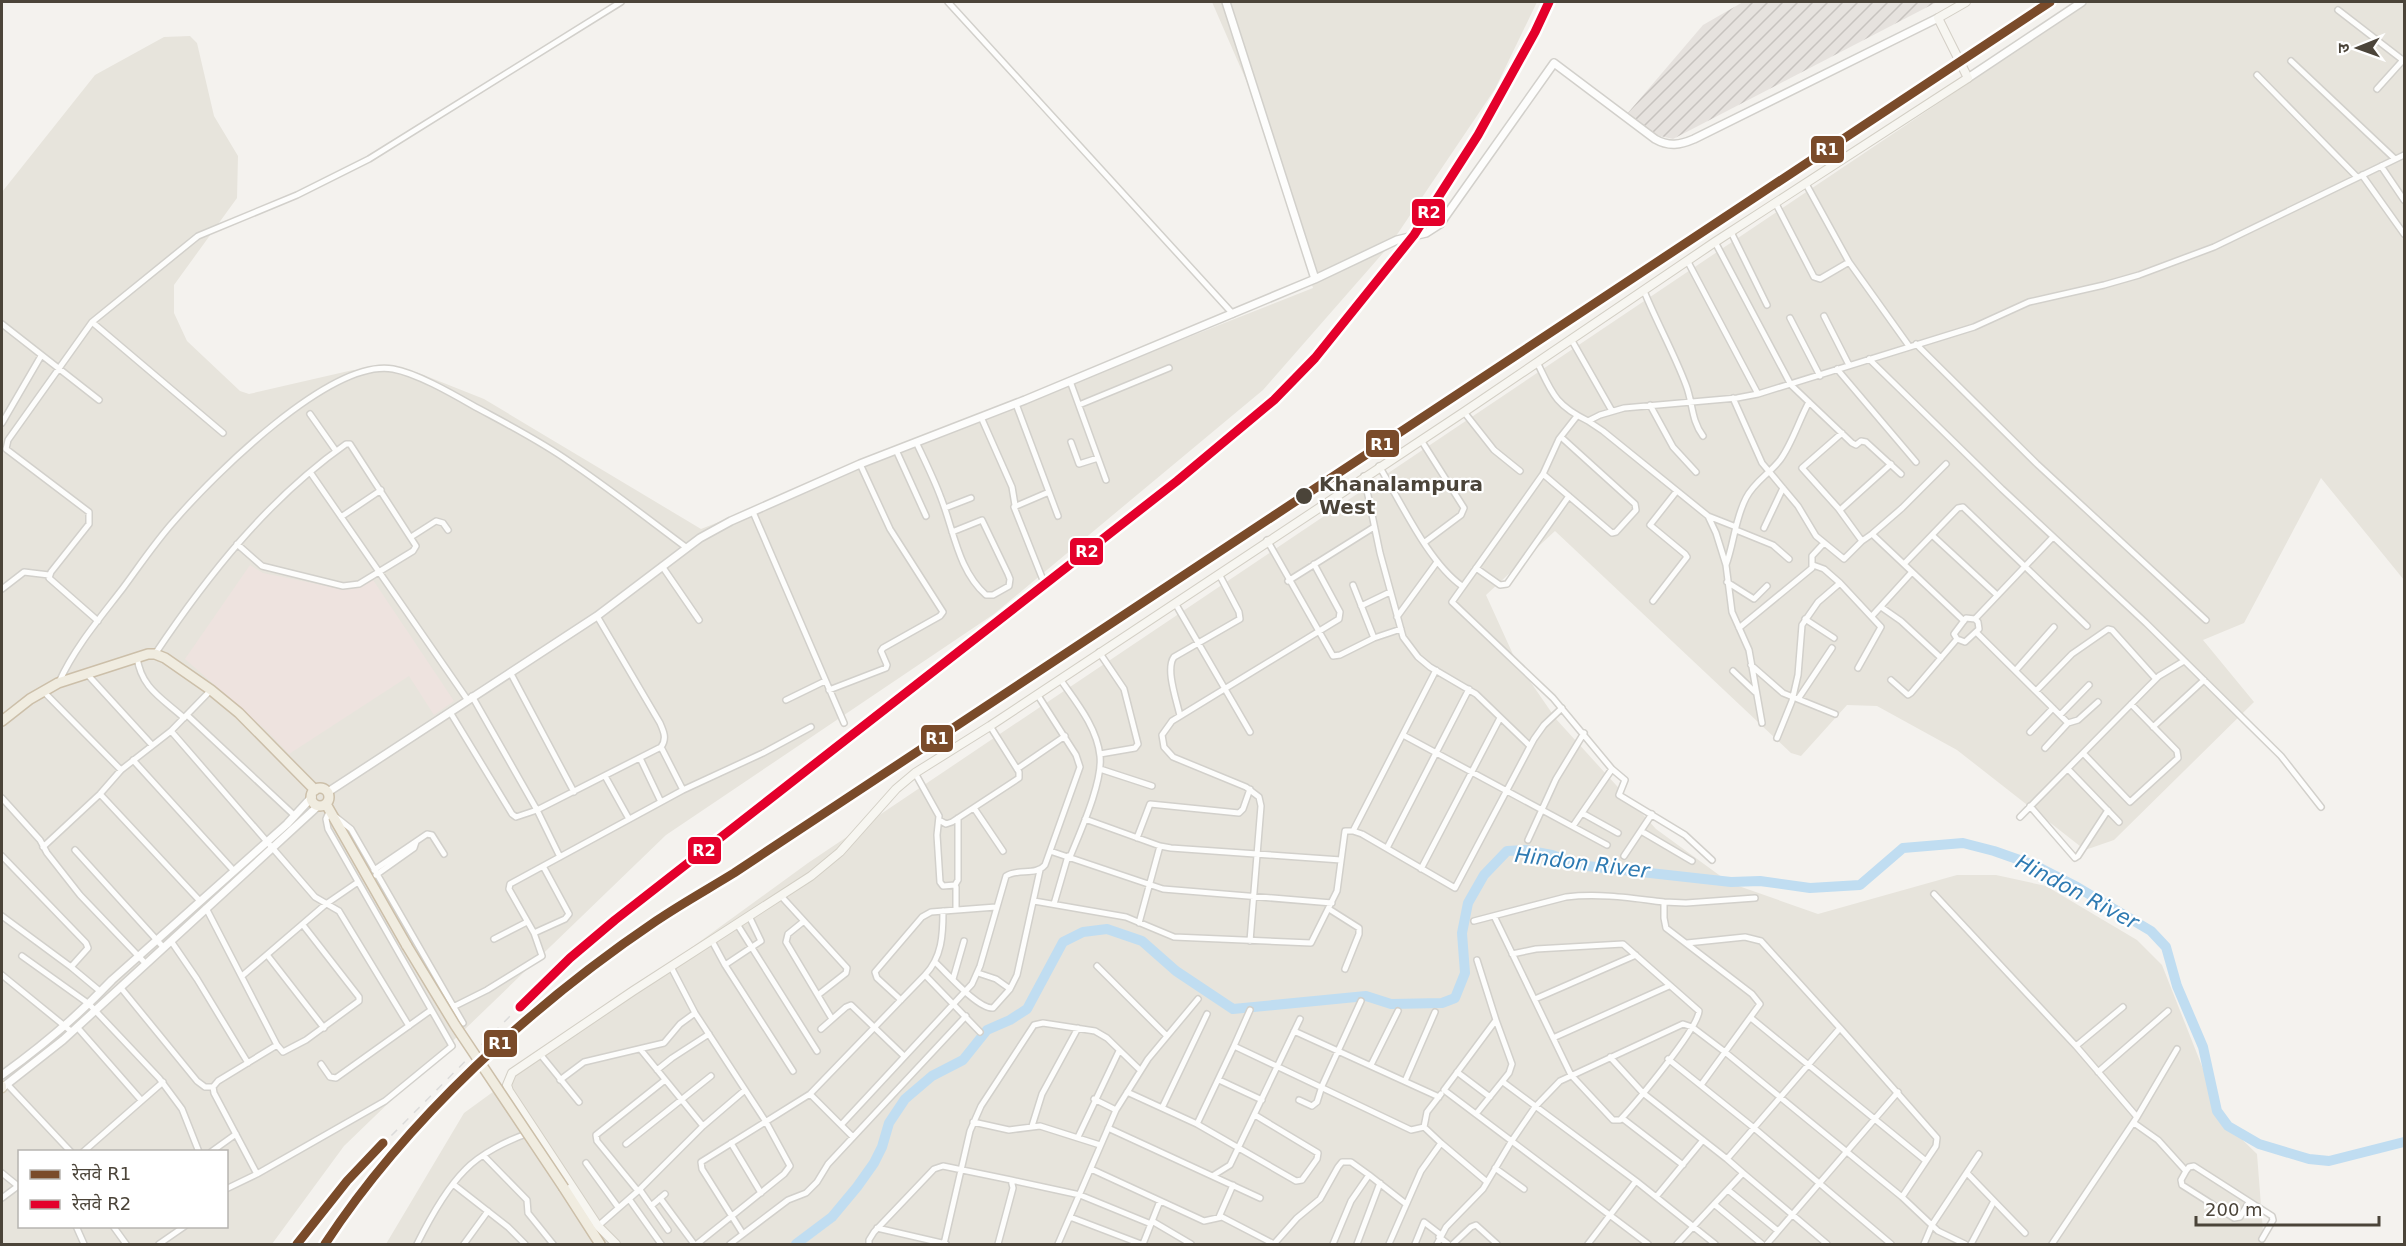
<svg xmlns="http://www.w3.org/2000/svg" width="2406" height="1246" font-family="'DejaVu Sans','Noto Sans Devanagari',sans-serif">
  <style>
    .residential { fill: #e7e4dc; fill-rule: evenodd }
    .industrial { fill: url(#industrial-furrows) }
    .medical { fill: #eee3df }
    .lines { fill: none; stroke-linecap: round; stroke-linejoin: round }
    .river { stroke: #c0ddf1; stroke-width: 10 }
    .minor-casing { stroke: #d2d0cb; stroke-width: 8 }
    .tertiary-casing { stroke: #d2d0cb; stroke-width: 10 }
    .secondary-casing { stroke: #d3cfc5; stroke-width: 10 }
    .primary-casing { stroke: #d6cebb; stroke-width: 11 }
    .trunk-casing { stroke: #ccbfa9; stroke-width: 12 }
    .minor { stroke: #fdfdfc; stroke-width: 5 }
    .tertiary { stroke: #fdfdfc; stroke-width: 7 }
    .secondary { stroke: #f7f6f1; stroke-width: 8 }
    .primary { stroke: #f2efe6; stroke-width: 8 }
    .trunk { stroke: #f0ece0; stroke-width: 9 }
    .rail { stroke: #dbdbda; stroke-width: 1.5; stroke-dasharray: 8 8; stroke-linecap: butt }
    .trunk-bridge-casing { stroke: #ccbfa9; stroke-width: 12; stroke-linecap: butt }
    .trunk-bridge { stroke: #f0ece0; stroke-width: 9 }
    .rail-1-casing { stroke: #fff; stroke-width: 14 }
    .rail-2-casing { stroke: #fff; stroke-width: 14 }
    .rail-1 { stroke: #7a4b2a; stroke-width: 9 }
    .rail-2 { stroke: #e4002b; stroke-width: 9 }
    .stop-dot { fill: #4b4439; stroke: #fff; stroke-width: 2 }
    .labels { text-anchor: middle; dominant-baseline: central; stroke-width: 4.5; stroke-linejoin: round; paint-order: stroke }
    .stop-label { font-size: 20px; font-weight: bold; fill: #4b4439; stroke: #fff; text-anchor: start }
    .water-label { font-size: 21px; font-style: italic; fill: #2e7ab2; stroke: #fff }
    .line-badge { stroke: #fff; stroke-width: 2 }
    .badge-label { font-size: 16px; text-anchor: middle; font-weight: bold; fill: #fff }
  </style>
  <defs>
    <pattern id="industrial-furrows" width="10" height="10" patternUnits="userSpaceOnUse" patternTransform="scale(1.5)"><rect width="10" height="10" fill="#e6e2de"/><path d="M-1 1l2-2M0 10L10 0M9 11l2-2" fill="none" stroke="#c7c3bf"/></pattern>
  </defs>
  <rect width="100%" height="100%" fill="#f4f2ee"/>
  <!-- residential -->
  <path class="residential" d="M1212,2H1537L1495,89L1390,245L1263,390L994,614L666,835L344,1146L272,1244H2V192L95,75L164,37L190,36L197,43L214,116L238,156L237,198L174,285V313L187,341L240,391L249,394L353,370L416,372L484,399L701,529L1313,288L1259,110ZM20,1152H226V1226H20Z
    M2089,2H2404V580L2321,478L2244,623L2203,640L2254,702L2114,840L2085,850L1957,750L1877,706L1847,705L1801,756L1791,753L1555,531L1486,595L1516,661L1556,719L1656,829L1730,883L1818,914L1957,875H1996L2046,886L2137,940L2162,965L2224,1122L2257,1154L2264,1244H386L464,1113L808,863Z"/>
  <!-- industrial -->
  <path class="industrial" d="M1743,2H1937L1673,139L1656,135L1627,114L1703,25Z"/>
  <!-- medical -->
  <path class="medical" d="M250,565L263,573L341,589H351L373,580L454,701L434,715L409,676L289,754L267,731L185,659Z"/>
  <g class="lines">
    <!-- river -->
    <path class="river" d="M796,1244L832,1217L857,1187L874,1163L882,1147L889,1123L905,1099L932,1076L963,1060L987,1030L1010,1020L1027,1009L1063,942L1083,932L1107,929L1142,941L1176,971L1233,1009L1366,996L1391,1004L1442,1003L1455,998L1465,973L1462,933L1468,903L1484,875L1507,851L1525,850L1552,855L1578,865L1731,882L1760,881L1810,888L1860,885L1903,848L1963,843L1994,851L2034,865L2077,887L2151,931L2166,947L2177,986L2203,1047L2217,1111L2228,1126L2259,1144L2309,1159L2329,1161L2404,1142"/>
    <defs>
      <path id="minor" d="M948,2L1233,314
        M2338,10L2404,61
        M2291,61L2395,159
        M2257,75L2357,177
        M2377,89L2404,59
        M2381,166L2404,200
        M2362,175L2404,234
        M1806,184L1849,262L1909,346
        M1776,204L1814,277L1820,279L1849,262
        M1731,232L1767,305
        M1715,242L1791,385L1852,443L1856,445L1861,441L1866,442L1901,474
        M1688,262L1758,394
        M1644,291C1657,323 1674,353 1686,385C1693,403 1691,420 1703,436
        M1824,316L1849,365
        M1790,318L1820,376
        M92,322L223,433
        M2,324L99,400
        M1571,339L1612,411
        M1916,344L2037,464L2206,620
        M1869,359L2002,489L2146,623L2281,756L2321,807
        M1537,362C1552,393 1555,405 1588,421L1600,415L1624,408L1737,398L1758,394L1974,327L2029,302L2104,285L2139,275L2214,247L2404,155
        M1837,369L1916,462
        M1070,381L1106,480
        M1733,398L1762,463L1798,506L1816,536L1844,559L1862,541L1872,534L1964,621
        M1016,404L1058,516
        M1079,405L1169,368
        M1650,405L1673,447L1696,472
        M1464,412L1494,450L1520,471
        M310,414L336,451
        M1577,416L1559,439L1543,474L1531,491L1452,602L1553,698L1612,769L1625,780L1619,795L1685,835L1712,860
        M981,417L1012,487L1015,505
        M1588,421L1603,431L1708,516L1716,533L1726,565L1732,612L1749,650L1762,723
        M2,423L41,356
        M1842,433L1802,468L1838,508L1862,541
        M1421,440L1464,508L1461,515L1425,542
        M916,442C925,461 934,479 941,498C954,531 958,570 986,595H993L1009,586L1010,579L1008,574L982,520L952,532
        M1071,442L1079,464L1098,458
        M896,450L926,516
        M1379,466C1401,502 1428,562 1462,586
        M310,472L467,699
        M1543,474L1612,533L1616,532L1636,510L1635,504L1561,437
        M1364,476L1380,553L1403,637L1418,657L1430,667L1476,694L1530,746
        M945,508L971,498
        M1840,510L1891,464
        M753,512L844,723
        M1708,516L1736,527
        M341,517L381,490
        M1764,528L1783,488
        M1736,530L1773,545L1789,559
        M1872,534L1902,508L1946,464
        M1932,535L1997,595
        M411,537L436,521L443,523L448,530
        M1267,540L1333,656L1340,655L1374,638L1401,629
        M1904,564L1958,508L1963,507L2087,626
        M1726,565C1734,543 1735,519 1746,498C1754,482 1769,474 1780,460C1792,444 1799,420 1809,402
        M662,566L699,620
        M1476,568L1500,585L1507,584L1569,496
        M1043,580L1014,507L1049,492
        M1288,581L1374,527
        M1727,582L1754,599L1767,586
        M1840,583L1881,627L1858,668
        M1353,585L1374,638
        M2,589L24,572L49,575
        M1653,601L1687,557L1685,554L1650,525L1676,492
        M1175,603L1250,732
        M1361,606L1390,592
        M1881,607L1901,621L1941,658
        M1872,616L1912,572
        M1397,617L1437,562
        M1805,619L1834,638
        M98,621L49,578L51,572L89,524V512L6,449L8,440L92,322L198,236L297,195L369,159L621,2
        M1739,628L1812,568V556L1824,543
        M1976,632L2068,723L2045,748
        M1957,639L1965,642L1979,629L1978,622L1975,619
        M1099,652L1124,689L1138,744L1135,748L1100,754
        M155,654C208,575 268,499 346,444H350L416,546L413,551L359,584L343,586L262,566L237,544
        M137,657C141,688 162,698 184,718
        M1751,665L1783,693L1835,714
        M2016,670L2054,627
        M1733,671L1755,692
        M510,672L574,792
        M87,674L152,745
        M1060,679C1076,702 1097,727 1100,756C1103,782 1080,832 1070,857
        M1891,680L1908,695L1911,693L1957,639L1954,634L1966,618L1975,619L2053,537
        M59,682C75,647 100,618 123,588C140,565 156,541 175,520C214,475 331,358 393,369C416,373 451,393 472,405C505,423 539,440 570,462C610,489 648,519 687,548
        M829,690L886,668L887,665L881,651L883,648L940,616L943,612L890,529L860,464
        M43,691L121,770
        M2036,691L2072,654L2108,629L2112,630L2156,679
        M472,696L537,810L560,857
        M1798,699L1832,648
        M786,700L825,681
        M450,712L512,814L516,817L537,810L661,747C667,739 664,732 660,723L597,616
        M187,715L295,816
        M2060,715L2089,685
        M1180,716C1177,701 1165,669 1174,657L1240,619L1239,612L1219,574
        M2068,723L2078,720L2098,702
        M2153,727L2204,680
        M171,731L315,897L339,911L409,1026
        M2030,732L2053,708
        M1403,735L1607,845
        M1777,738L1792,701L1798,675L1802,625L1818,602L1840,583L1824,569L1813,565
        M661,747L683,790
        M2083,753L2130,802L2178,758L2177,751L2131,704
        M640,758L661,802
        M133,760L234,871
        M1017,769L1065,736
        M1100,769L1152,786
        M2068,769L2119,822
        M915,773L939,816L937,835L940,882L943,886L955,885L956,887V910
        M605,776L629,819
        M100,794L200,901
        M2,798L40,840L47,853L80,895L146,964
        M2030,806L2075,858L2078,856L2108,810
        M974,808L1003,851
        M1582,813L1618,833
        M336,817L351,829L463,1023
        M2020,817L2147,688L2159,676L2184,661
        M1085,819L1160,846L1171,848L1341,860
        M939,820L946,824L952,822L1019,778V772L990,726
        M1573,826L1612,769
        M1353,831L1436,670
        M1641,831L1692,861
        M1137,838L1150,804L1239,813L1243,809L1250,789
        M1528,840L1556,779L1584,733
        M43,847L100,794L121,770L171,731L211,690
        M1387,848L1469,689
        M75,850L164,948
        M1050,851L1163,889L1332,903
        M2,856L86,943L88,948L71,967L2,916
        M1624,856L1652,814
        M1421,869L1500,718
        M374,870L427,834L432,835L444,854
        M376,875L414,848L416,842
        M955,885L958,880V818
        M1934,894L2076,1046L2137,1117L2052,1244
        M781,896L847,968L846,973L818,995
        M1034,901L1126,917L1174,937L1311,943L1337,891L1345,831H1353L1362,834L1455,888L1534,739L1544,725L1562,708
        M1664,902L1686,903L1755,898
        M1054,904L1068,856
        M206,908L277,1045L283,1052L306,1040L359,1001V997L303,925
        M1329,909L1359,928V934L1345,969
        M1494,916L1571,1075L1613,1120H1620C1635,1104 1698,1029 1699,1011L1623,944L1536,949L1512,954
        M804,921L788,934L786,942L832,1019
        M1474,921L1566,897C1599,893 1631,898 1664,902V918L1666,928L1752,994L1760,1004L1701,1085
        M1139,923L1160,846
        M737,924L817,1051
        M534,933L565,919L569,914L543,866
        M494,939L527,922
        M171,941L197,979L248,1063
        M712,941L725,965L793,1071
        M1250,941L1261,806L1259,797L1246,787L1173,757L1164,747L1162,735L1172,721L1339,619L1340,612L1314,564
        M22,956L89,1004L159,1078L182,1109L199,1152
        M268,956L324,1028
        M1477,960L1496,1020L1444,1090L1648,1244
        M935,962C947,973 978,1009 993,1008L1010,989L1017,975L1040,870
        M725,965L761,941L749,916
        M1097,966L1167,1036
        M71,967L101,992
        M671,967L695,1013L766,1122L790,1166L784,1174L697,1244
        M978,973L996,979L1010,989
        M2,975L72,1032
        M925,975L980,1032
        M242,976L326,904L358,882
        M953,979L964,941
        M121,988L197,1081L205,1087H213
        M1535,999L1636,955
        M901,1000L877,978L875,972L922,917L931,912L996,907
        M453,1007L487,990L542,956L534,933L509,889L510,884L683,790L763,753L811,727
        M1751,1018L1926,1161
        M77,1027L141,1100
        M1840,1028L1937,1138L1936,1146L1902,1197
        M821,1029L846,1007L851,1005L904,1056
        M1294,1031L1439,1097
        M1553,1038L1669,986
        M1234,1046L1250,1010
        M2076,1046L2123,1007
        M641,1050L703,1126
        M540,1054L579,1102
        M1610,1057L1643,1093L1727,1159
        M1668,1059L1754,1128L1891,1244
        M321,1064L330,1077L336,1078L431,1010
        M1371,1065L1398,1011
        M657,1070L672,1058L709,1034
        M1457,1072L1490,1097
        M2098,1072L2168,1011
        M560,1080L584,1062L664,1043L680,1024L695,1013
        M1219,1080L1262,1100
        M1405,1081L1435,1012
        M1503,1082L1636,1181L1715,1244
        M7,1084L71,1152
        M1127,1092L1197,1124L1296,1181L1302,1180L1317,1159L1318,1153L1255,1115
        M810,1094L853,1137
        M1441,1094L1427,1112L1424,1127L1441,1143
        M1094,1099L1116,1110
        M1299,1100L1312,1106L1317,1102L1322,1086L1361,1001
        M1162,1108L1207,1014
        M1476,1114L1509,1073L1512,1064L1496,1020
        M2137,1117L2177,1049
        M1622,1118L1683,1165
        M973,1122L1009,1130L1040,1126L1100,1145
        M2134,1123L2158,1140L2186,1171L2189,1167L2194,1166L2272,1216L2273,1220L2262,1239
        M1197,1124L1234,1046L1411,1130L1424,1127
        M841,1125L972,984L980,966L1006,876C1018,868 1036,876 1045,865L1080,767L1076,755L1037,694
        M1032,1126L1042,1094L1078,1028
        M1108,1128L1260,1198
        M1078,1137L1119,1051
        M731,1143L761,1193
        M626,1144L711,1076
        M83,1152L163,1082
        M211,1152L236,1134
        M484,1156L527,1200L528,1213L553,1244
        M586,1163L618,1207
        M1495,1168L1524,1189
        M1091,1169L1204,1221L1222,1217L1274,1244
        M2186,1171L2181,1180L2182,1185L2234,1218L2240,1217L2249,1202
        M2,1173L18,1186L2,1198
        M1743,1173L1827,1244
        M1967,1173L2025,1233
        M257,1174L214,1093L213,1087L218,1081L277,1045
        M1214,1175L1230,1165L1300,1019
        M1369,1175L1406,1204
        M1011,1180L1080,1195L1151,1224
        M453,1184L508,1227L525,1244
        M226,1189L257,1174L385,1101L452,1046L328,829L326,819L329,812
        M640,1190L668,1230
        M1728,1190L1778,1231
        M638,1191L597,1141L596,1135L665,1080
        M1656,1197L1703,1140
        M660,1198L694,1244
        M629,1199L661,1244
        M1714,1204L1762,1244
        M651,1206L665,1194
        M1070,1217L1141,1244
        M1219,1217L1233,1185
        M1152,1221L1191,1244
        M76,1226L84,1244
        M113,1226L126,1244
        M598,1226L638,1191L703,1126L745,1090
        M877,1228L946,1244
        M743,1234L702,1169L701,1162L810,1094L925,975C942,957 943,935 943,911
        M1439,1237L1448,1244
        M159,1244L185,1226
        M417,1244C429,1220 445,1190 465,1170C480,1154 508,1140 529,1133
        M464,1244L488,1211
        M730,1244L788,1200L806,1193L817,1182L828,1164L966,1016
        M869,1244V1240L874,1232L934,1169L943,1166L1011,1180L1013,1188L998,1244
        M944,1244L970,1131L981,1106L1034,1025L1043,1023L1095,1031L1107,1038L1140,1070
        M1058,1244L1116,1110L1148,1059L1198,999
        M1143,1244L1160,1201
        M1274,1244L1297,1218L1320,1199L1338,1167L1342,1162H1351L1369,1175L1351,1201L1333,1244
        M1357,1244L1380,1183
        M1389,1244L1421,1171L1441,1143L1487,1182
        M1415,1244L1424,1222L1441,1235
        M1437,1244L1446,1227L1483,1189L1511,1142L1535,1107L1560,1081L1683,1024L1692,1027L1725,1052L1902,1197L1938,1231L1965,1244
        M1453,1244L1471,1227L1476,1225L1497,1244
        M1588,1244L1636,1181
        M1677,1244L1743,1173L1727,1159L1840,1028L1761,941L1745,937L1687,943
        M1767,1244L1898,1092
        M1924,1244L1932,1225L1979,1154
        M1971,1244L1994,1201"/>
      <path id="tertiary" d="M1968,78L2082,2
        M1315,279L1397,240L1426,233L1440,224L1554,63L1655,139C1669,147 1680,145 1694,139L1938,18
        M328,792L597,616L700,538L731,521L860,464L1025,400L1315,279L1226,2
        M2,1075C41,1047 78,1016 112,980L287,824L312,797
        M2,1088L63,1040L318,806"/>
      <path id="secondary" d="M616,1244L598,1226L509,1091L507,1085L512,1073L633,991L811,876L840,852L896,789L915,773L990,726L1464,412L1715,242L1968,78L1938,18L1966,2"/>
      <path id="primary" d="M2,1086V1088"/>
      <path id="trunk" d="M2,721L30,699L58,683L148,654H155L165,658L211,690L239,713L315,790
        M311 797a9 9 0 1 1 18 0a9 9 0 1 1-18 0Z
        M326,804L407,946
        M564,1188L600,1244"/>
    </defs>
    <!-- minor casing -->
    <use href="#minor" class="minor-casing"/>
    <!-- tertiary casing -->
    <use href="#tertiary" class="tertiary-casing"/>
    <!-- secondary casing -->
    <use href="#secondary" class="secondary-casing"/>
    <!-- primary casing -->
    <use href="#primary" class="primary-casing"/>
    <!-- trunk casing -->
    <use href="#trunk" class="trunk-casing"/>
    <!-- minor -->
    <use href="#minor" class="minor"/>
    <!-- tertiary -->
    <use href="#tertiary" class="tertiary"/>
    <!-- secondary -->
    <use href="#secondary" class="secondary"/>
    <!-- primary -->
    <use href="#primary" class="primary"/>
    <!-- trunk -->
    <use href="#trunk" class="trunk"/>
    <!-- rail -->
    <path class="rail" d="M297,1244L347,1181L385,1142L531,995L615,920L1177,481L1274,400L1315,358L1414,235L1478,135L1535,32L1549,2"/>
    <defs>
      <path id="trunk-bridge" d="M407,946L455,1025L564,1188"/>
    </defs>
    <!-- trunk-bridge casing -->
    <use href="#trunk-bridge" class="trunk-bridge-casing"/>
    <!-- trunk-bridge -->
    <use href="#trunk-bridge" class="trunk-bridge"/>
    <defs>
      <path id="rail-1" d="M297,1244L347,1181L383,1143
        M325,1244C406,1120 533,1004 656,921C681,904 708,889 734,873L2050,2"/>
      <path id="rail-2" d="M520,1007L570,958L615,920L1177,481L1274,400L1315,358L1414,235L1478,135L1535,32L1549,2"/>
    </defs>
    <!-- rail-1 casing -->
    <use href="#rail-1" class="rail-1-casing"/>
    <!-- rail-2 casing -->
    <use href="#rail-2" class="rail-2-casing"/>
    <!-- rail-1 -->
    <use href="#rail-1" class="rail-1"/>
    <!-- rail-2 -->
    <use href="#rail-2" class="rail-2"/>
  </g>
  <!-- markers -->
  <circle class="stop-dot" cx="1304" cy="496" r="9"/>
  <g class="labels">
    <!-- stop labels -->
    <g class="stop-label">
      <text x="1319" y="484">Khanalampura<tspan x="1319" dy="23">West</tspan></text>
    </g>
    <!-- water labels -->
    <g class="water-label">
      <text transform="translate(1582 863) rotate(7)">Hindon River</text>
      <text transform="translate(2077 892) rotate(28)">Hindon River</text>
    </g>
  </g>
  <g class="line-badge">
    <rect x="1810" y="135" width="35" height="29" rx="6" fill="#7a4b2a"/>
    <rect x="1411" y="198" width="35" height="29" rx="6" fill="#e4002b"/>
    <rect x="1365" y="429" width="35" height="29" rx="6" fill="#7a4b2a"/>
    <rect x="1069" y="537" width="35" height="29" rx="6" fill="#e4002b"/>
    <rect x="920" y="724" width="34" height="29" rx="6" fill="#7a4b2a"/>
    <rect x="687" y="836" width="35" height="29" rx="6" fill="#e4002b"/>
    <rect x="483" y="1029" width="35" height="29" rx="6" fill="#7a4b2a"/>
  </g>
  <g class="badge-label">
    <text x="1827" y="155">R1</text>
    <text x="1429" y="218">R2</text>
    <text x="1382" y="450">R1</text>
    <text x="1087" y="557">R2</text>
    <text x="937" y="744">R1</text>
    <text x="704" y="856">R2</text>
    <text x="500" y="1049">R1</text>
  </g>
  <!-- border -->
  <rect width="2406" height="1246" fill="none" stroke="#4b4439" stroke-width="6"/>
  <!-- legend -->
  <rect x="18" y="1150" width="210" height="78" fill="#ffffff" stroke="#b7b4b0" stroke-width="1.5"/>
  <rect x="30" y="1170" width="30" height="9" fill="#7a4b2a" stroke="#b7b4b0" stroke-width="1.5"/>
  <text x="72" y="1180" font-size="18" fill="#4b4439">रेलवे R1</text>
  <rect x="30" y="1200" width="30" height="9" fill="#e4002b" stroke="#b7b4b0" stroke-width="1.5"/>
  <text x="72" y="1210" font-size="18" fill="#4b4439">रेलवे R2</text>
  <!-- north arrow -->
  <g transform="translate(2358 48) rotate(269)" stroke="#ffffff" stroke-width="4.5" paint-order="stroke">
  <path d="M0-4.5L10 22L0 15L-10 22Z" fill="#4b4439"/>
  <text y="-9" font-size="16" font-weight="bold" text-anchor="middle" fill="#4b4439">उ</text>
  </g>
  <!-- scale -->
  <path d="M2196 1216v9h183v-9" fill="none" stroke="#4b4439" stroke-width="3"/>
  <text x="2205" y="1216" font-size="18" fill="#4b4439" stroke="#ffffff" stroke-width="4.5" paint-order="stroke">200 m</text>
</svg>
